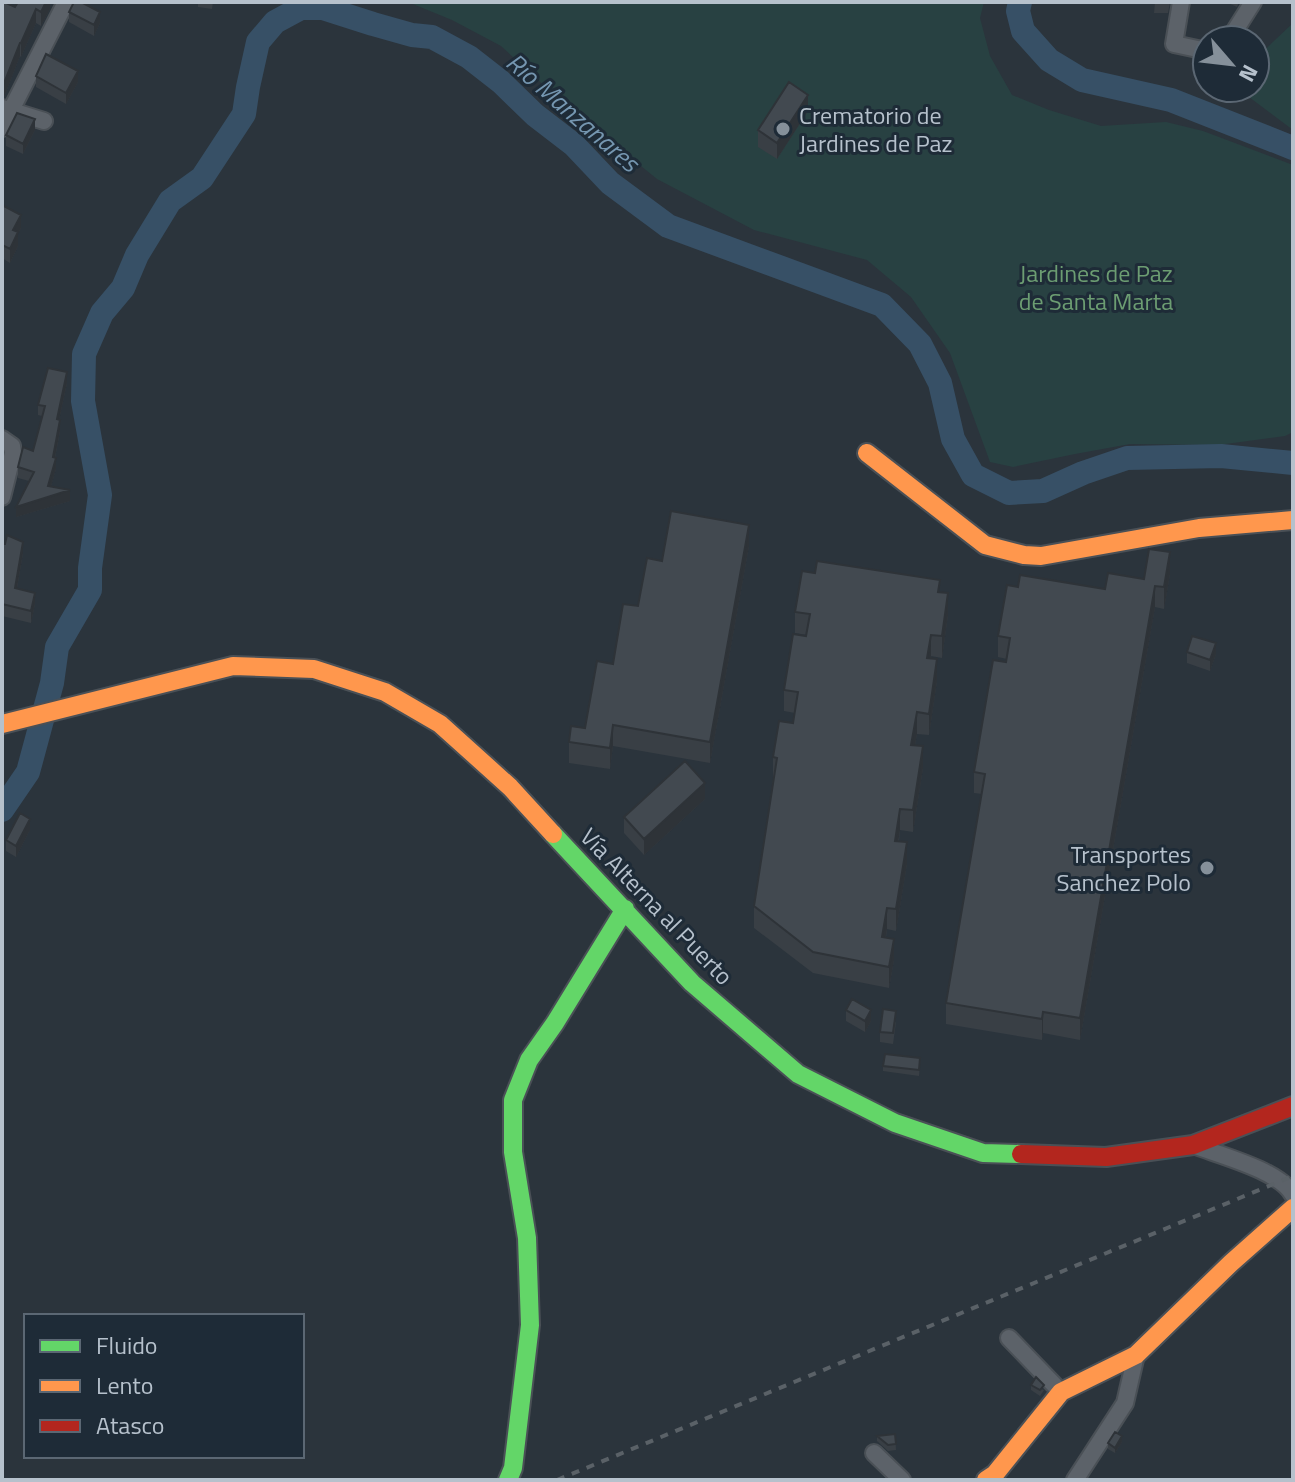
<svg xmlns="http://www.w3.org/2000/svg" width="1295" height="1482" font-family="'Titillium Web',sans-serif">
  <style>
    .green { fill: #284142 }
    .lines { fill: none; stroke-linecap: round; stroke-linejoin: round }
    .river { stroke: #375066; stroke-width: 24 }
    .street-casing { stroke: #4a5056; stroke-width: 20 }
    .fast-casing { stroke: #4a5056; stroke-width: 22 }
    .slow-casing { stroke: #4a5056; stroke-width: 22 }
    .jam-casing { stroke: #4a5056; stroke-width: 22 }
    .street { stroke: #5c6269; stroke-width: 16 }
    .fast { stroke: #63d668; stroke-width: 18 }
    .slow { stroke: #ff974d; stroke-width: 18 }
    .jam { stroke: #b3261e; stroke-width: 18 }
    .rail { stroke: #5a6167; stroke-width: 4; stroke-dasharray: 8 8; stroke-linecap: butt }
    .wall { fill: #393f45 }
    .shaded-wall { fill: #2e3338 }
    .building { fill: #424950; stroke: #2e3338; stroke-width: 2 }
    .poi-dot { fill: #85909a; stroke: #1e2b37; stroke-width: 3 }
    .labels { text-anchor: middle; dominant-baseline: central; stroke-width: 6; stroke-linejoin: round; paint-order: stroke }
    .poi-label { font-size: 24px; fill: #b6c1cc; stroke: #1e2b37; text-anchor: start }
    .park-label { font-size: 24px; fill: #6c9d72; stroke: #1e2b37 }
    .street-label { font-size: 24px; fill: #b6c1cc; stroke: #1e2b37 }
    .water-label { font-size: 26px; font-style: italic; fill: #7596b0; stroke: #1e2b37 }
  </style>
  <rect width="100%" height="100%" fill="#2b343c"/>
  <!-- green -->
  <path class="green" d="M408,2H984L980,18L990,56L1012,95L1049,110L1101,126L1166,122L1203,131L1293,165V432L1285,436L1218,445L1130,444L1075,454L1013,467L990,462L950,353L911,297L867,260L754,230L657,179L561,101L501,46L452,20Z
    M1293,23V130L1237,88H1255V59Z"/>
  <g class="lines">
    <!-- river -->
    <path class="river" d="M1020,2L1018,11L1023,31L1049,60L1082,80L1171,100L1293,148
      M2,810L28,772L52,683L57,647L90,590V568L100,495L83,401L84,354L102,313L123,288L137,255L170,201L202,178L244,114L248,87L258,42L275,22L301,8H323L373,24L412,35L432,37L469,57L501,82L535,115L574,145L610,183L668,226L882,305L920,344L940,383L953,439L973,475L1009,493L1043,491L1083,473L1127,458L1221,456L1293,463"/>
    <defs>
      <path id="street" d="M1181,2L1174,44L1207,51
        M1229,40L1253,2
        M2,108L44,121
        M2,128L66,2
        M2,439L12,446L13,453L2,497
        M1193,1145C1219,1155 1281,1171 1293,1195
        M1009,1338L1061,1392
        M874,1453L902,1480
        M1075,1480L1125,1403L1136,1355"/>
      <path id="fast" d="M553,834L692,983L798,1074L895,1123L983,1153L1021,1154
        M508,1480L513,1468L530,1325L527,1238L513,1152V1100L529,1060L555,1023L625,909"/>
      <path id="slow" d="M867,453L985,545L1024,555L1041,556L1199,528L1293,520
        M2,724L233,666L314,669L385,692L440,724L510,787L553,834
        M986,1480L995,1474L1061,1392L1136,1355L1231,1263L1293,1208"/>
      <path id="jam" d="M1021,1154L1106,1157L1193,1145L1293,1106"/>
    </defs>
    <!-- street casing -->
    <use href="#street" class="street-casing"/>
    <!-- fast casing -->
    <use href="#fast" class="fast-casing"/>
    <!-- slow casing -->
    <use href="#slow" class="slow-casing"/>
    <!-- jam casing -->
    <use href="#jam" class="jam-casing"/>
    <!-- street -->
    <use href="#street" class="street"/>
    <!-- fast -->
    <use href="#fast" class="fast"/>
    <!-- slow -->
    <use href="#slow" class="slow"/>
    <!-- jam -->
    <use href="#jam" class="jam"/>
    <!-- rail -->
    <path class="rail" d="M557,1480L1293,1176"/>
  </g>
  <!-- wall -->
  <path class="wall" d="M50,2V9L41,26L36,23L21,57L20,56L4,97L2,96V6L15,7Z
    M198,2H213L212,9L198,7Z
    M1155,2H1170L1168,13H1154Z
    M1226,2H1239L1237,7Z
    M69,12L100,23L94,36L69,22Z
    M36,76L78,82L66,104L36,87Z
    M808,111L777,159L758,147V130Z
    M35,130L23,154L6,146V135Z
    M2,205L21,228L18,234V246L10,263L2,258Z
    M67,383L59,420L60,431L55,458L56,469L51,486L70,501L16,517L29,481L18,478V467L33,451L42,416L38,415V405Z
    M2,544L23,553L17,588L35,604L31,623L2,616Z
    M749,546L710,763L613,746L610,769L569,763V742L585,728L638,606L662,561Z
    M1170,574L1164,609L1155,607L1080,1040L1043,1033L1042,1040L946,1024V1003L982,794L974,793V772L1006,662L1007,659L998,657V636L1018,587L1105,589Z
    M940,592L948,615L942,658L931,656L937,681L929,735L917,734L915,745L923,768L913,832L900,830L899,841L907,864L896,931L887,929L886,937L894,960L889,988L813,973L754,928V906L773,779V757L793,723L795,713L784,711V690L807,635L795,633V612Z
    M1187,652L1216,654L1210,671L1187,663Z
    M705,799L644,855L624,833V817Z
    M30,830L16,857L6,851V840Z
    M846,1010L871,1021L865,1032L846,1021Z
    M896,1022L893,1044L880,1042V1032Z
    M920,1064L919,1076L883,1071V1066Z
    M1031,1385L1044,1390L1040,1396L1031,1390Z
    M895,1434L896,1450L888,1451L877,1441V1436Z
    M1122,1442L1115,1453L1108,1449V1443Z"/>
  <!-- shaded-wall -->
  <path class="shaded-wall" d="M46,2H50V9L41,26V12Z
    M36,9V23L21,57V43Z
    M100,12V23L94,36V25Z
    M20,43V56L4,97V83Z
    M78,71V82L66,104V93Z
    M808,95V111L777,159V143Z
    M35,119V130L23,154V144Z
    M21,215V228L18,234V246L10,263V249L13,230Z
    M67,372V383L57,430V419Z
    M60,420V431L53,468V457Z
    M56,458V469L48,497V486Z
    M70,490V501L16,517V507Z
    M749,525V546L710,763V742Z
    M23,542V553L15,599V588Z
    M1170,552V574L1164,609V587Z
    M1155,586V607L1080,1040V1018Z
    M35,593V604L31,623V611Z
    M948,593V615L942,658V636Z
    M931,635V656L927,679V658Z
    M1216,643V654L1210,671V660Z
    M937,659V681L929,735V714Z
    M917,712V734L911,766V745Z
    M613,725V746L610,769V748Z
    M923,746V768L913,832V810Z
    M705,783V799L644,855V839Z
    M900,809V830L895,862V841Z
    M30,819V830L16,857V846Z
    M907,842V864L896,931V909Z
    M887,908V929L882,958V937Z
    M894,939V960L889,988V967Z
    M871,1010V1021L865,1032V1021Z
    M1043,1012V1033L1042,1040V1019Z
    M1122,1436V1442L1115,1453V1448Z"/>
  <!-- building -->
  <path class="building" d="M4,2L15,7L18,2H46L41,12L36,9L21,43H20L4,83L2,82V6Z
    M74,2H81L100,12L94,25L69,12Z
    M46,54L78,71L66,93L36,76Z
    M789,82L808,95L777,143L758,130Z
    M17,113L35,119L23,144L6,135Z
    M2,205L21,215L13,230L18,232L10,249L2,245Z
    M48,368L67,372L57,419L60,420L53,457L56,458L48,486L70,490L16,507L34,472L18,467L23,447L33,451L45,406L38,405Z
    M671,511L749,525L710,742L613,725L610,748L569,742L571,726L585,728L597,661L613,664L623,604L638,606L647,558L662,561Z
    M7,535L23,542L15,588L35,593L31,611L2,604V544H5Z
    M1149,549L1170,552L1164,587L1155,586L1080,1018L1043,1012L1042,1019L946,1003L985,774L974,772L993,660L1006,662L1010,638L998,636L1007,585L1018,587L1020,575L1105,589L1108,573L1144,579Z
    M817,561L940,580L938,592L948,593L942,636L931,635L927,658L937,659L929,714L917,712L911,745L923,746L913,810L900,809L895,841L907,842L896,909L887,908L882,937L894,939L889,967L813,952L754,906L777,758L773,757L779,721L793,723L798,692L784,690L793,634L806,636L810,614L795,612L802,571L815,573Z
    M1192,636L1216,643L1210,660L1187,652Z
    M685,761L705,783L644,839L624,817Z
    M20,813L30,819L16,846L6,840Z
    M852,999L871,1010L865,1021L846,1010Z
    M883,1009L896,1011L893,1033L880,1032Z
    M885,1054L920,1058L919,1070L883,1066Z
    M1036,1377L1044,1385L1040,1390L1031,1385Z
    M1115,1432L1122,1436L1115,1448L1108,1443Z
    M895,1434L896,1444L888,1445L877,1436Z"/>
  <!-- markers -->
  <g class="poi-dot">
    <circle cx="783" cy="129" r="8"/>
    <circle cx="1207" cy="868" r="8"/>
  </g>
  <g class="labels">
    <!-- poi labels -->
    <g class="poi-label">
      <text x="799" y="115">Crematorio de<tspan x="799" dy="28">Jardines de Paz</tspan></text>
      <text x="1191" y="854" text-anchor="end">Transportes<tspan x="1191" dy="28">Sanchez Polo</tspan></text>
    </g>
    <!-- park labels -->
    <g class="park-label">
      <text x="1096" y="273">Jardines de Paz<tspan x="1096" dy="28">de Santa Marta</tspan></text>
    </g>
    <!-- street labels -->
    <g class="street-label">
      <text transform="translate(657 906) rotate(46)">Vía Alterna al Puerto</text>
    </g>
    <!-- water labels -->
    <g class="water-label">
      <text transform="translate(573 112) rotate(41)">Río Manzanares</text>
    </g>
  </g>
  <!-- border -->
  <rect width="1295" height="1482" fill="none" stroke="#b6c1cc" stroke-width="8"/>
  <!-- legend -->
  <rect x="24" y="1314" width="280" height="144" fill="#1e2b37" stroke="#5b6773" stroke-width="2"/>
  <rect x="40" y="1340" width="40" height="12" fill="#63d668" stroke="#5b6773" stroke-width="2"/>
  <text x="96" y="1354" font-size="24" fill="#b6c1cc">Fluido</text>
  <rect x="40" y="1380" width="40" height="12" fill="#ff974d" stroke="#5b6773" stroke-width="2"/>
  <text x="96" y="1394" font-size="24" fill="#b6c1cc">Lento</text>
  <rect x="40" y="1420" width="40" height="12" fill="#b3261e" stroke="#5b6773" stroke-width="2"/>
  <text x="96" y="1434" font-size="24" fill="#b6c1cc">Atasco</text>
  <!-- north arrow -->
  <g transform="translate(1231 64) rotate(118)"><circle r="38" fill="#1e2b37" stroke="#5b6773" stroke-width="2"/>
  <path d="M0-6L14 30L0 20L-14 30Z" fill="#85909a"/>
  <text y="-12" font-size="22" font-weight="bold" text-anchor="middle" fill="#b6c1cc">N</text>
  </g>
</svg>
